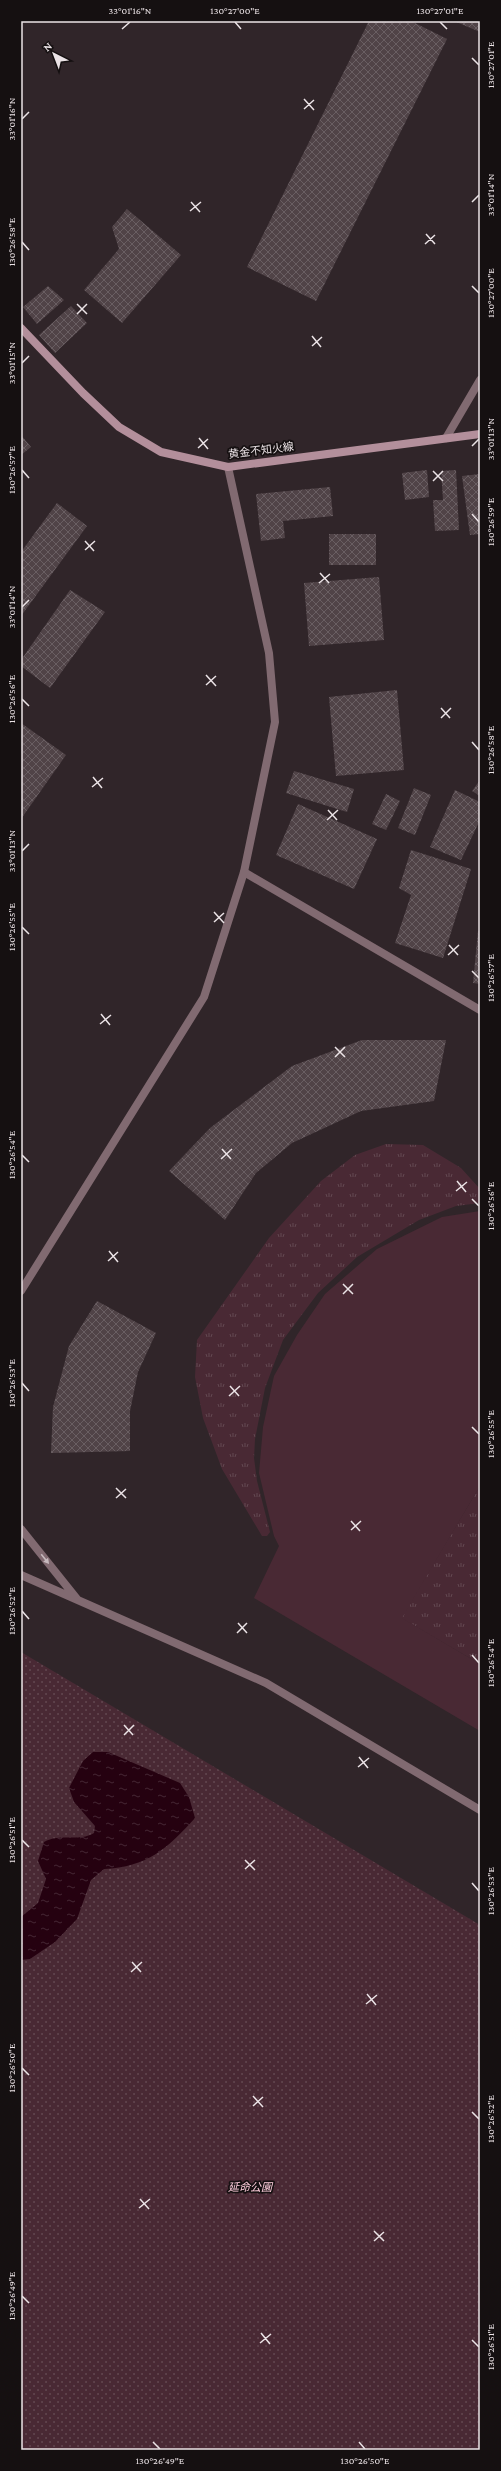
<svg xmlns="http://www.w3.org/2000/svg" width="501" height="2471" font-family="'Crimson Pro','Noto Sans JP',serif">
  <style>
    .grass { fill: url(#grass-tufts) }
    .park { fill: url(#park-dots) }
    .garden { fill: #492934 }
    .water { fill: url(#water-ripples) }
    .building { fill: url(#building-cross-hatch) }
    .lines { fill: none; stroke-linecap: round; stroke-linejoin: round }
    .minor { stroke: #816a71; stroke-width: 8 }
    .tertiary { stroke: #816a71; stroke-width: 8 }
    .secondary { stroke: #b38f9b; stroke-width: 8 }
    .oneway { fill: #c6b9bd }
    .ticks { fill: none; stroke: #ebe3e6; stroke-width: 1.5 }
    .labels { text-anchor: middle; dominant-baseline: central; stroke-width: 3.5; stroke-linejoin: round; paint-order: stroke }
    .street-label { font-size: 11px; fill: #ebe3e6; stroke: #151011 }
    .park-label { font-size: 11px; font-style: italic; fill: #ffcedd; stroke: #151011 }
    .neatline { fill: none; stroke: #ebe3e6; stroke-width: 1.5 }
    .ticks-label { font-size: 10px; text-anchor: middle; fill: #ebe3e6 }
  </style>
  <defs>
    <pattern id="grass-tufts" width="24" height="20" patternUnits="userSpaceOnUse"><rect width="24" height="20" fill="#492934"/><path d="M3 7l-1-3M5 7V3M7 7l1-3M15 17l-1-3M17 17v-4M19 17l1-3" fill="none" stroke="#634851"/></pattern>
    <pattern id="park-dots" width="8" height="8" patternUnits="userSpaceOnUse"><rect width="8" height="8" fill="#492934"/><path d="M2 2h.1M6 6h.1" fill="none" stroke="#634851" stroke-width="1.8" stroke-linecap="round"/></pattern>
    <pattern id="water-ripples" width="26" height="14" patternUnits="userSpaceOnUse"><rect width="26" height="14" fill="#250110"/><path d="M2 4q2-2 4 0t4 0M15 11q2-2 4 0t4 0" fill="none" stroke="#452633"/></pattern>
    <pattern id="building-cross-hatch" width="8" height="8" patternUnits="userSpaceOnUse"><rect width="8" height="8" fill="#504347"/><path d="M0 0l8 8M0 8l8-8" fill="none" stroke="#695e62"/></pattern>
  </defs>
  <rect width="100%" height="100%" fill="#302529"/>
  <!-- grass -->
  <path class="grass" d="M386,1144L423,1145L461,1168L480,1189V1203L456,1206L419,1220L357,1257L318,1293L283,1340L265,1388L255,1439L254,1458L257,1481L270,1532L267,1536H262L222,1469L203,1418L195,1377L197,1340L269,1238L321,1181L355,1155Z
    M480,1486V1664L401,1618Z"/>
  <!-- park -->
  <path class="park" d="M21,1652L480,1925V2450H21Z"/>
  <!-- garden -->
  <path class="garden" d="M480,1211V1486L402,1618L480,1664V1731L254,1598L279,1546L274,1536L259,1473L263,1427L274,1376L297,1335L325,1294L377,1249L442,1217Z"/>
  <!-- water -->
  <path class="water" d="M93,1752H108L180,1783L189,1797L195,1818C167,1849 147,1867 104,1869L91,1880L77,1919L55,1942L30,1959L21,1960V1917L38,1903L46,1879L38,1861L44,1842C59,1833 80,1842 94,1833L95,1826L74,1802L69,1788L83,1761Z"/>
  <!-- building -->
  <path class="building" d="M369,21H411L447,39L316,301L247,267Z
    M454,21H480V32Z
    M127,209L181,255L122,323L84,290L119,249L112,227Z
    M48,286L64,300L37,324L23,307Z
    M71,306L87,323L55,353L39,335Z
    M21,435L31,447L21,455Z
    M427,470L429,497L405,500L402,473Z
    M456,470L459,530L435,531L433,500H443L441,471Z
    M480,474V534L470,535L462,476Z
    M330,487L333,516L283,521L285,538L261,541L256,494Z
    M57,503L87,526L21,616V552Z
    M329,534H376V565H329Z
    M379,577L384,640L309,646L304,583Z
    M70,590L105,612L50,688L21,666V660Z
    M397,690L404,770L336,776L329,697Z
    M21,723L66,755L21,819Z
    M294,771L354,789L347,812L286,793Z
    M480,780V796L472,791Z
    M414,788L431,795L415,835L398,828Z
    M455,790L480,802V820L461,860L430,847Z
    M386,794L400,801L386,830L372,824Z
    M298,804L377,839L354,889L276,855Z
    M411,850L471,869L443,958L395,943L411,895L399,888Z
    M478,931H480V984L473,983Z
    M362,1040H446L434,1101L361,1111L292,1143L256,1173L225,1220L169,1171L210,1128L292,1066Z
    M97,1301L156,1333L138,1372L130,1411V1451L51,1453L53,1407L69,1346Z"/>
  <g class="lines">
    <!-- minor -->
    <path class="minor" d="M446,438L480,380
      M244,872L480,1010
      M21,1529L77,1599
      M21,1575L266,1683L480,1810"/>
    <!-- tertiary -->
    <path class="tertiary" d="M21,1291L204,997L244,872L275,722L269,653L228,467"/>
    <!-- secondary -->
    <path class="secondary" d="M21,328L83,393L119,427L161,452L228,467L480,434"/>
  </g>
  <!-- one-way arrows -->
  <defs><path id="oneway-solid" d="M-6-.8H1V-3.2L6.5 0L1 3.2V.8H-6Z"/></defs>
  <use class="oneway" href="#oneway-solid" transform="translate(45 1559) rotate(51)"/>
  <!-- ticks -->
  <path class="ticks" d="M235,22L241,29M440,22L447,29M122,29L130,22M472,58L479,65M304,99L314,110M304,109L314,100M22,119L29,112M191,202L200,212M472,202L479,195M190,211L201,202M426,234L435,244M22,242L29,250M425,244L435,235M472,286L479,293M77,304L87,314M77,314L87,304M312,336L321,347M312,346L322,337M22,363L29,356M199,438L208,449M472,446L479,439M198,448L208,439M22,470L29,478M433,471L443,481M433,481L443,471M472,514L479,522M85,541L94,551M85,550L95,541M320,573L329,583M319,583L330,574M22,607L29,600M206,675L216,686M206,685L216,676M22,699L29,706M441,708L450,718M441,718L451,708M472,742L479,750M93,777L102,788M92,787L103,778M328,810L337,820M327,820L338,810M22,851L29,844M214,912L224,923M214,922L224,913M22,927L29,934M449,945L458,955M448,955L459,945M472,971L479,978M101,1014L110,1025M100,1024L111,1015M335,1047L345,1057M335,1057L345,1047M222,1149L231,1159M22,1155L29,1162M221,1159L232,1149M457,1181L466,1192M456,1191L467,1182M472,1199L479,1206M109,1251L118,1262M108,1261L118,1252M343,1284L353,1294M343,1294L353,1284M22,1383L29,1391M230,1386L239,1396M229,1396L240,1386M472,1427L479,1434M116,1488L126,1498M116,1498L126,1489M351,1521L360,1531M351,1530L361,1521M22,1611L29,1619M238,1623L247,1633M237,1633L247,1623M472,1655L479,1663M124,1725L133,1735M124,1735L134,1725M359,1757L368,1768M358,1767L369,1758M22,1840L29,1847M245,1860L255,1870M245,1869L255,1860M472,1883L479,1891M132,1962L141,1972M131,1972L142,1962M367,1994L376,2005M366,2004L377,1995M22,2068L29,2075M253,2096L263,2107M253,2106L263,2097M472,2112L479,2119M140,2199L149,2209M139,2208L150,2199M374,2231L384,2241M374,2241L384,2232M22,2296L29,2303M261,2333L270,2344M472,2340L479,2347M260,2343L271,2334M153,2442L160,2449M359,2442L365,2449"/>
  <g class="labels">
    <!-- street labels -->
    <g class="street-label">
      <text transform="translate(261 450) rotate(-7)">黄金不知火線</text>
    </g>
    <!-- park labels -->
    <g class="park-label">
      <text x="250" y="2187">延命公園</text>
    </g>
  </g>
  <!-- border -->
  <rect width="501" height="2471" fill="none" stroke="#151011" stroke-width="44"/>
  <!-- north arrow -->
  <g transform="translate(54 54) rotate(318)" stroke="#151011" stroke-width="3" paint-order="stroke">
  <path d="M0-3L7 15L0 10L-7 15Z" fill="#ebe3e6"/>
  <text y="-6" font-size="11" font-weight="bold" text-anchor="middle" fill="#ebe3e6">N</text>
  </g>
  <rect x="22" y="22" width="457" height="2427" class="neatline"/>
  <g class="ticks-label">
    <text x="130" y="14">33°01'16"N</text>
    <text x="235" y="14">130°27'00"E</text>
    <text x="440" y="14">130°27'01"E</text>
    <text transform="translate(490 65) rotate(-90)" y="4">130°27'01"E</text>
    <text transform="translate(11 119) rotate(-90)" y="4">33°01'16"N</text>
    <text transform="translate(490 195) rotate(-90)" y="4">33°01'14"N</text>
    <text transform="translate(11 242) rotate(-90)" y="4">130°26'58"E</text>
    <text transform="translate(490 293) rotate(-90)" y="4">130°27'00"E</text>
    <text transform="translate(11 363) rotate(-90)" y="4">33°01'15"N</text>
    <text transform="translate(490 439) rotate(-90)" y="4">33°01'13"N</text>
    <text transform="translate(11 470) rotate(-90)" y="4">130°26'57"E</text>
    <text transform="translate(490 522) rotate(-90)" y="4">130°26'59"E</text>
    <text transform="translate(11 607) rotate(-90)" y="4">33°01'14"N</text>
    <text transform="translate(11 699) rotate(-90)" y="4">130°26'56"E</text>
    <text transform="translate(490 750) rotate(-90)" y="4">130°26'58"E</text>
    <text transform="translate(11 851) rotate(-90)" y="4">33°01'13"N</text>
    <text transform="translate(11 927) rotate(-90)" y="4">130°26'55"E</text>
    <text transform="translate(490 978) rotate(-90)" y="4">130°26'57"E</text>
    <text transform="translate(11 1155) rotate(-90)" y="4">130°26'54"E</text>
    <text transform="translate(490 1206) rotate(-90)" y="4">130°26'56"E</text>
    <text transform="translate(11 1383) rotate(-90)" y="4">130°26'53"E</text>
    <text transform="translate(490 1434) rotate(-90)" y="4">130°26'55"E</text>
    <text transform="translate(11 1611) rotate(-90)" y="4">130°26'52"E</text>
    <text transform="translate(490 1663) rotate(-90)" y="4">130°26'54"E</text>
    <text transform="translate(11 1840) rotate(-90)" y="4">130°26'51"E</text>
    <text transform="translate(490 1891) rotate(-90)" y="4">130°26'53"E</text>
    <text transform="translate(11 2068) rotate(-90)" y="4">130°26'50"E</text>
    <text transform="translate(490 2119) rotate(-90)" y="4">130°26'52"E</text>
    <text transform="translate(11 2296) rotate(-90)" y="4">130°26'49"E</text>
    <text transform="translate(490 2347) rotate(-90)" y="4">130°26'51"E</text>
    <text x="160" y="2464">130°26'49"E</text>
    <text x="365" y="2464">130°26'50"E</text>
  </g>
</svg>
